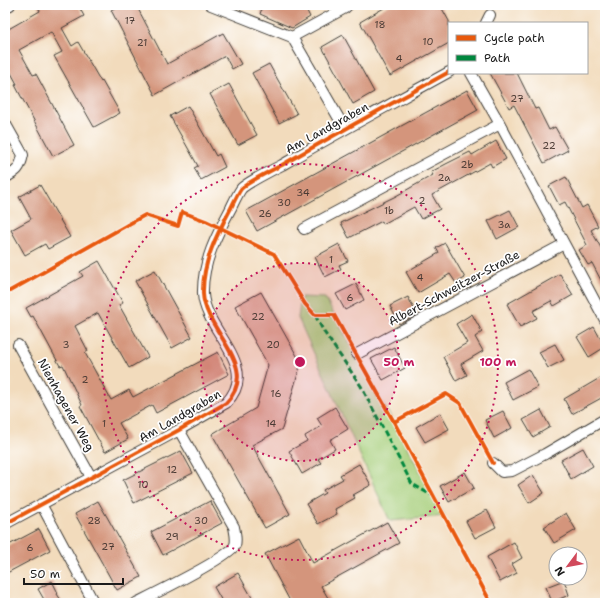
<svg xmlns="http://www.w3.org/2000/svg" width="610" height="608" font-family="'Shantell Sans',sans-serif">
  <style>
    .green { fill: #a7cf7b; stroke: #62764c }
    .building { fill: #d4957c }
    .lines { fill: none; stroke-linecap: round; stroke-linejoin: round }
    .street-casing { stroke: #3c3934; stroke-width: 12 }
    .street { stroke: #fff; stroke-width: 10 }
    .quiet { stroke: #00873e; stroke-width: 3; stroke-dasharray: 6 3; stroke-linecap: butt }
    .cycleway-casing { stroke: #fff; stroke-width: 6 }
    .cycleway { stroke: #e8590c; stroke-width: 4 }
    .ring { fill: none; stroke: #c2185b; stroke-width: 2; stroke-dasharray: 2 4 }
    .labels { text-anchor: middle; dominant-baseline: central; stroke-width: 3.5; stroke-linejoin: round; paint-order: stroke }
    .number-label { font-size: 10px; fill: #4a3a34 }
    .street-label { font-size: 12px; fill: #1c1c1c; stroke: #fff }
    .centre { fill: #c2185b; stroke: #fff; stroke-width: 2 }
    .ring-label { font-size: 12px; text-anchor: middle; font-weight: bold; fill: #c2185b; stroke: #fff; stroke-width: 3.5; stroke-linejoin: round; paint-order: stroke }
  </style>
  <rect width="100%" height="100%" fill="#fff"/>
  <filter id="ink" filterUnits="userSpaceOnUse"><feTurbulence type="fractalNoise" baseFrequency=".025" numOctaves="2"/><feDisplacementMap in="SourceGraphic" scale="8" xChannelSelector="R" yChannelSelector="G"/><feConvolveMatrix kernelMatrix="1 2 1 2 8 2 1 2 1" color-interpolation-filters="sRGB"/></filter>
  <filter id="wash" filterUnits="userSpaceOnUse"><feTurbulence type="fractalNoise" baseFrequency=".012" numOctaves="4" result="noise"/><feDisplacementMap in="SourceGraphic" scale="16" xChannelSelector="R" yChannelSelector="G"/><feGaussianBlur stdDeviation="0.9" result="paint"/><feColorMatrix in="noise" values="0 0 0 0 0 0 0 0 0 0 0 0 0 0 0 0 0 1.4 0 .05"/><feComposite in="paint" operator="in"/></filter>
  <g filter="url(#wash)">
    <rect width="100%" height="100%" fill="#f2dbbc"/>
    <!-- green -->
    <path class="green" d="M301,297L325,298L445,516L390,521L298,318Z"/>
    <g id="blocks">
      <!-- building -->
      <path class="building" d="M37,5H78L84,16L62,28L72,46L78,42L101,82L102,81L120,113L94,127L54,56L62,52L51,32L19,50L33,75L36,74L74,145L53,156L15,85L17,84L5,62V31L40,11Z
        M120,5H136L167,64L223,33L241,64L232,69L225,56L155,95L111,10Z
        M263,5H304L310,17L292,28L260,14Z
        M389,5H440L449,21V43L390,76L360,22Z
        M343,35L374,92L353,104L322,47Z
        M269,64L297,114L279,123L252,73Z
        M490,73H517L535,109L538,108L549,130L555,127L568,150L544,163L514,105L509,108Z
        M229,84L257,135L238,145L210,94Z
        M467,90L478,110L257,231L246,211Z
        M188,106L216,156L219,154L225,167L201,180L194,168L198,166L170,116Z
        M496,141L506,159L492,167L490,163L432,195L440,209L421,219L414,207L383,224L382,221L349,238L341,223L396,196L433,175L431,172L446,164L470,152L472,155Z
        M566,177L582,208L587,205L598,226L591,230L605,255V288L592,263L588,265L579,250L587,245L565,202L559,205L549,186Z
        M40,185L70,237L48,249L45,244L25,255L11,230L31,219L19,197Z
        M510,210L519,227L497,239L488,221Z
        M445,243L465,278L456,283L450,274L418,293L406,272L439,253L436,248Z
        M339,244L348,261L339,265L341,269L325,277L315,257Z
        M99,261L123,303L119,305L148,357L129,368L98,313L75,326L88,351L85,353L111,400L129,390L133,397L218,352L229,374L156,413L152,405L119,423L128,439L105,452L80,406L82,405L63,365L60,366L33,316L31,317L26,308L83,276L80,272Z
        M155,270L192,337L172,348L135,281Z
        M560,274L573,295L554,306L551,301L533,311L537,318L520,327L507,304Z
        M356,284L364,300L345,310L336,294Z
        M261,292L301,363L282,429L252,445L290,514L265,528L212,434L256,408L268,365L235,306Z
        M408,297L417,315L399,324L390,306Z
        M472,314L482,332L475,337L483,351L461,364L467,375L456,381L443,357L467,343L456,324Z
        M594,327L605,347L589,357L577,337Z
        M555,344L564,360L548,368L539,352Z
        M394,347L405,368L383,380L371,359Z
        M528,369L538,387L513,400L504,382Z
        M605,375V396L572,414L564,399Z
        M335,407L348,429L330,440L335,449L318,459L321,463L302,474L289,451L307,441L305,436L322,426L317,418Z
        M541,410L550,427L533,437L523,420Z
        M503,411L512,428L494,438L485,420Z
        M440,413L449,429L425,442L416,427Z
        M583,448L593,466L571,479L561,460Z
        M181,451L193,473L134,503L123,480Z
        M359,464L371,485L353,495L355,498L335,509L337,514L318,524L306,504L325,493L323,490L343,479L340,475Z
        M465,472L474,488L449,502L440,486Z
        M533,475L544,493L529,503L518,485Z
        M98,501L141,577L117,590L75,514Z
        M210,501L222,523L163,555L151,532Z
        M487,510L496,527L475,538L466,521Z
        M566,513L576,530L554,543L544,527Z
        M387,522L399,543L321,586L331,603H291L265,554L299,536L313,563Z
        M39,529L50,550L5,574V547Z
        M514,542L522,558L512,564L517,573L500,582L487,557Z
        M238,573L255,603H223L214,587Z
        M564,580L569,595L552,602L546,587Z
        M52,581L58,593L57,594L63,603H46L38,589Z"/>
    </g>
  </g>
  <g filter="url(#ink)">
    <use href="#blocks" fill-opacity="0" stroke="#3c3934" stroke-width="1"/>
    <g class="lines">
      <defs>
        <path id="street" d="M211,5L292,37L345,129
          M5,8L10,5
          M486,23L490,15
          M292,37L345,8L348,5
          M471,73L500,124L605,320
          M5,123L23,155C20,169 17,171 5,178
          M304,229L500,124
          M18,345L91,477
          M357,354L564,244
          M493,463L502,472L512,471L545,454L605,419
          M41,504L94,603
          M5,524L179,430L226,403C262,366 205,332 203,294C202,263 217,234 231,208C234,202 237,195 241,189C245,184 274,169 282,165C337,133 393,103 449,72
          M136,603C152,595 230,557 235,545C237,539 235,533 234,527L179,430"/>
      </defs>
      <!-- street casing -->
      <use href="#street" class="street-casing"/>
      <!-- street -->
      <use href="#street" class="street"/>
      <!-- quiet -->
      <path class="quiet" d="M315,315L324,332L361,386L412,484L433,496"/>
      <defs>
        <path id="cycleway" d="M5,296L8,292L145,215L178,226L182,212L206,221L274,254L305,304L315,315H334L394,422L491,603
          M394,422L446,394L460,403L493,463
          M5,524L179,430L226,403C262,366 205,332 203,294C202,263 217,234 231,208C234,202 237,195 241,189C245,184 274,169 282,165C337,133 393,103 449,72"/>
      </defs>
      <!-- cycleway casing -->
      <use href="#cycleway" class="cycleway-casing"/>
      <!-- cycleway -->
      <use href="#cycleway" class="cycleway"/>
    </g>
  </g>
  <!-- distance rings -->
  <circle cx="300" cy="362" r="99" fill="#c2185b" fill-opacity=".12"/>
  <g class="ring">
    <circle cx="300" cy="362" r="99"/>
    <circle cx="300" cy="362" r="198"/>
  </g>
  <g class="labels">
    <!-- number labels -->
    <g class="number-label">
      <text x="130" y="20">17</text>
      <text x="380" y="24">18</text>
      <text x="428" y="41">10</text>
      <text x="142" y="42">21</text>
      <text x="399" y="58">4</text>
      <text x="517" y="98">27</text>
      <text x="549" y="145">22</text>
      <text x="467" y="164">2b</text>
      <text x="444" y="177">2a</text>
      <text x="303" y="192">34</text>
      <text x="422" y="200">2</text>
      <text x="284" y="202">30</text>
      <text x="389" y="210">1b</text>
      <text x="265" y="213">26</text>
      <text x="504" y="224">3a</text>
      <text x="331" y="259">1</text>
      <text x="420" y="277">4</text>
      <text x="350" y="297">6</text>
      <text x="258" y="316">22</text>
      <text x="66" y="344">3</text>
      <text x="273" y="344">20</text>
      <text x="85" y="379">2</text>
      <text x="276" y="393">16</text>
      <text x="104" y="423">1</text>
      <text x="271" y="423">14</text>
      <text x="172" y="469">12</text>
      <text x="143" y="484">10</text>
      <text x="94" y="520">28</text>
      <text x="201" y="520">30</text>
      <text x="172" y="536">29</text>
      <text x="108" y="546">27</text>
      <text x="30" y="547">6</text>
    </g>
    <!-- street labels -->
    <g class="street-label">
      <text transform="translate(327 128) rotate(-29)">Am Landgraben</text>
      <text transform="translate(454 288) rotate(-28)">Albert-Schweitzer-Straße</text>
      <text transform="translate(66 405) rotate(61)">Nienhagener Weg</text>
      <text transform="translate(180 416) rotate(-30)">Am Landgraben</text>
    </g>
  </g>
  <circle cx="300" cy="362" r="6" class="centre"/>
  <g class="ring-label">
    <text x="399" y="366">50 m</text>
    <text x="498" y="366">100 m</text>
  </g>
  <!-- margin -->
  <rect width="610" height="608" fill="none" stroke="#fff" stroke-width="20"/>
  <!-- legend -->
  <rect x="448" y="22" width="140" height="52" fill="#ffffff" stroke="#a4a4a4"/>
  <rect x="456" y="35" width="20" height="6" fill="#e8590c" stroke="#a4a4a4"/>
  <text x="484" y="42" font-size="12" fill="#1c1c1c">Cycle path</text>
  <rect x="456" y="55" width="20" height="6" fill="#00873e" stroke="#a4a4a4"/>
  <text x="484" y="62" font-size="12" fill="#1c1c1c">Path</text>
  <!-- north arrow -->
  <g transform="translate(568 566) rotate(238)"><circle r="19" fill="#ffffff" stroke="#a4a4a4"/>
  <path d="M0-3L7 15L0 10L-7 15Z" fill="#d1495b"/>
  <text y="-6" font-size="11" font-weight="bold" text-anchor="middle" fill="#1c1c1c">N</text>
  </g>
  <!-- scale -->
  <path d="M24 578v6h99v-6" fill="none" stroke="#1c1c1c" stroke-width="2"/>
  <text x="30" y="578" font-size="12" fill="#1c1c1c" stroke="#ffffff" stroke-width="3" paint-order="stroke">50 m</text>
</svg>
